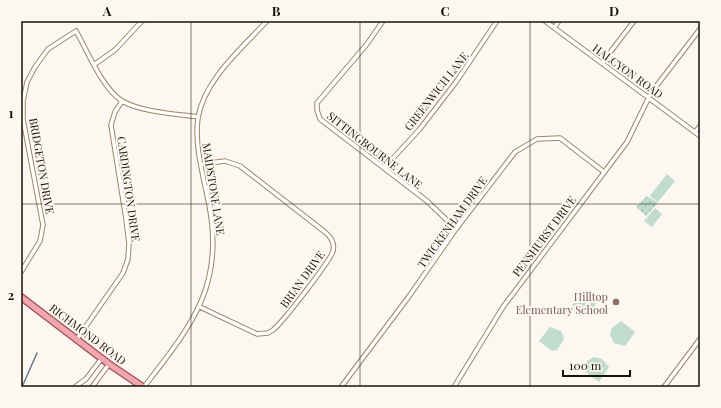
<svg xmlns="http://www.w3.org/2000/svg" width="721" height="408" font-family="'Playfair Display',serif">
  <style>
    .park { fill: url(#park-dots) }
    .garden { fill: #c1dccc }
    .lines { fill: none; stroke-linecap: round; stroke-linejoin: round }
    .stream { stroke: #667a86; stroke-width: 1.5 }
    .minor-casing { stroke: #9d8769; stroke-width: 5.5 }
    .primary-casing { stroke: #a04e52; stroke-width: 8 }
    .minor { stroke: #fff; stroke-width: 3.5 }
    .primary { stroke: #f1a7b0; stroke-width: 5.5 }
    .grid { fill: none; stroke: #1b1307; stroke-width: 1; stroke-opacity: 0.55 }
    .education-dot { fill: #8d6e63; stroke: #fcf7f1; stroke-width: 1.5 }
    .labels { text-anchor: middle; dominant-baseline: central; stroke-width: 4; stroke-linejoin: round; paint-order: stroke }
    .street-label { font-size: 11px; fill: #1b1307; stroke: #fcf7f1 }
    .education-label { font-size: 11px; fill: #785e54; stroke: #fcf7f1; text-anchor: end }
    .neatline { fill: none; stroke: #1b1307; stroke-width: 1.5 }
    .grid-label { font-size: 13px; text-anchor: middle; font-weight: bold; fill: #1b1307 }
  </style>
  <defs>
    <pattern id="park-dots" width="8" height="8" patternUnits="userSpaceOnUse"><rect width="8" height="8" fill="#c1dccc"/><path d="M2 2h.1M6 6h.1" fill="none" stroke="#a5bcae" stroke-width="1.8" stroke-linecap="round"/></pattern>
  </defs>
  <rect width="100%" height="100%" fill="#fcf7f1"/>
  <!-- park -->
  <path class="park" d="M647,196L657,202V204L646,216L636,207Z"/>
  <!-- garden -->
  <path class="garden" d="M667,174L675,181L658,202L650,196Z
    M655,208L662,214L652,227L644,221Z
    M582,292L596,303L591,313L583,316L575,313L572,306Z
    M621,321L635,332L625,346L614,343L610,335L612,328Z
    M550,327L561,331L564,339L557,350L552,351L539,341Z
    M594,357L602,359L609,367L599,382L584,371L587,361Z"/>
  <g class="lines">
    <!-- stream -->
    <path class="stream" d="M22,387L37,353"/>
    <defs>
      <path id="minor" d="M383,21L367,44L317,103V110L320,119L427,201L456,229
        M545,21L700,136
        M554,28L559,21
        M602,63L634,21
        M95,64L115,50L142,21
        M695,132L700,126
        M384,168L419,130L456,82L497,21
        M21,272L40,241L43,225L23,119V101L27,82L35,67L48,49L76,31C88,52 102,88 122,101C141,112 176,114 198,117
        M200,307L257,334L268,333L273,330C282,323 331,260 333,251C335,243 331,237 325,232L240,166L225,161L202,164
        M77,339L123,273L128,259L129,244L126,219L111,125L115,112L122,101
        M75,387L86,379L102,358
        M92,387L109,364
        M144,387C191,326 225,286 209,205C204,178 194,146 198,118C204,80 242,48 267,21
        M341,387L410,295L456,229L515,152L537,139L560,138L604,172
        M454,387L503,307L627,142L651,93L700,29
        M664,387L700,339"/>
      <path id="primary" d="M21,297L109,364L143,387"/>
    </defs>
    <!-- minor casing -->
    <use href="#minor" class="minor-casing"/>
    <!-- primary casing -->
    <use href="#primary" class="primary-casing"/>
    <!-- minor -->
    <use href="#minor" class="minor"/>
    <!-- primary -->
    <use href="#primary" class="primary"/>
  </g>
  <!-- grid -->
  <path class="grid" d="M191,21V387M360,21V387M530,21V387M21,204H700"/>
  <!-- markers -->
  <circle class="education-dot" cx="616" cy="302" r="4"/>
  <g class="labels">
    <!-- street labels -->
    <g class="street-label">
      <text transform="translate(628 71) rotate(36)">HALCYON ROAD</text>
      <text transform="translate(436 91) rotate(-52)">GREENWICH LANE</text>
      <text transform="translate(375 150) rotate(38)">SITTINGBOURNE LANE</text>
      <text transform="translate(42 166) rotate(80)">BRIDGETON DRIVE</text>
      <text transform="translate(129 189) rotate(82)">CARDINGTON DRIVE</text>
      <text transform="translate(214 189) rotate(81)">MAIDSTONE LANE</text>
      <text transform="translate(452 222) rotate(-54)">TWICKENHAM DRIVE</text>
      <text transform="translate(544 236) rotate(-53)">PENSHURST DRIVE</text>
      <text transform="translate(302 279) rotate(-54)">BRIAN DRIVE</text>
      <text transform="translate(88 334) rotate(37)">RICHMOND ROAD</text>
    </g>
    <!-- education labels -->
    <g class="education-label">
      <text x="608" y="296">Hilltop<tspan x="608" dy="13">Elementary School</tspan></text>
    </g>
  </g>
  <!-- border -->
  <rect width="721" height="408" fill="none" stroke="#fcf7f1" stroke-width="44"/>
  <!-- scale -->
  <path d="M563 370v6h67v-6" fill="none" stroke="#1b1307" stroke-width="2"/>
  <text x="569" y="370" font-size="12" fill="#1b1307" stroke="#fcf7f1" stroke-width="3" paint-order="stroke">100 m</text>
  <rect x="22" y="22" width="677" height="364" class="neatline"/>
  <g class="grid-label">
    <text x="107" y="16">A</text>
    <text x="276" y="16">B</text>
    <text x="445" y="16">C</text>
    <text x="614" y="16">D</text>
    <text x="11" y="118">1</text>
    <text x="11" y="300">2</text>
  </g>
</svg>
